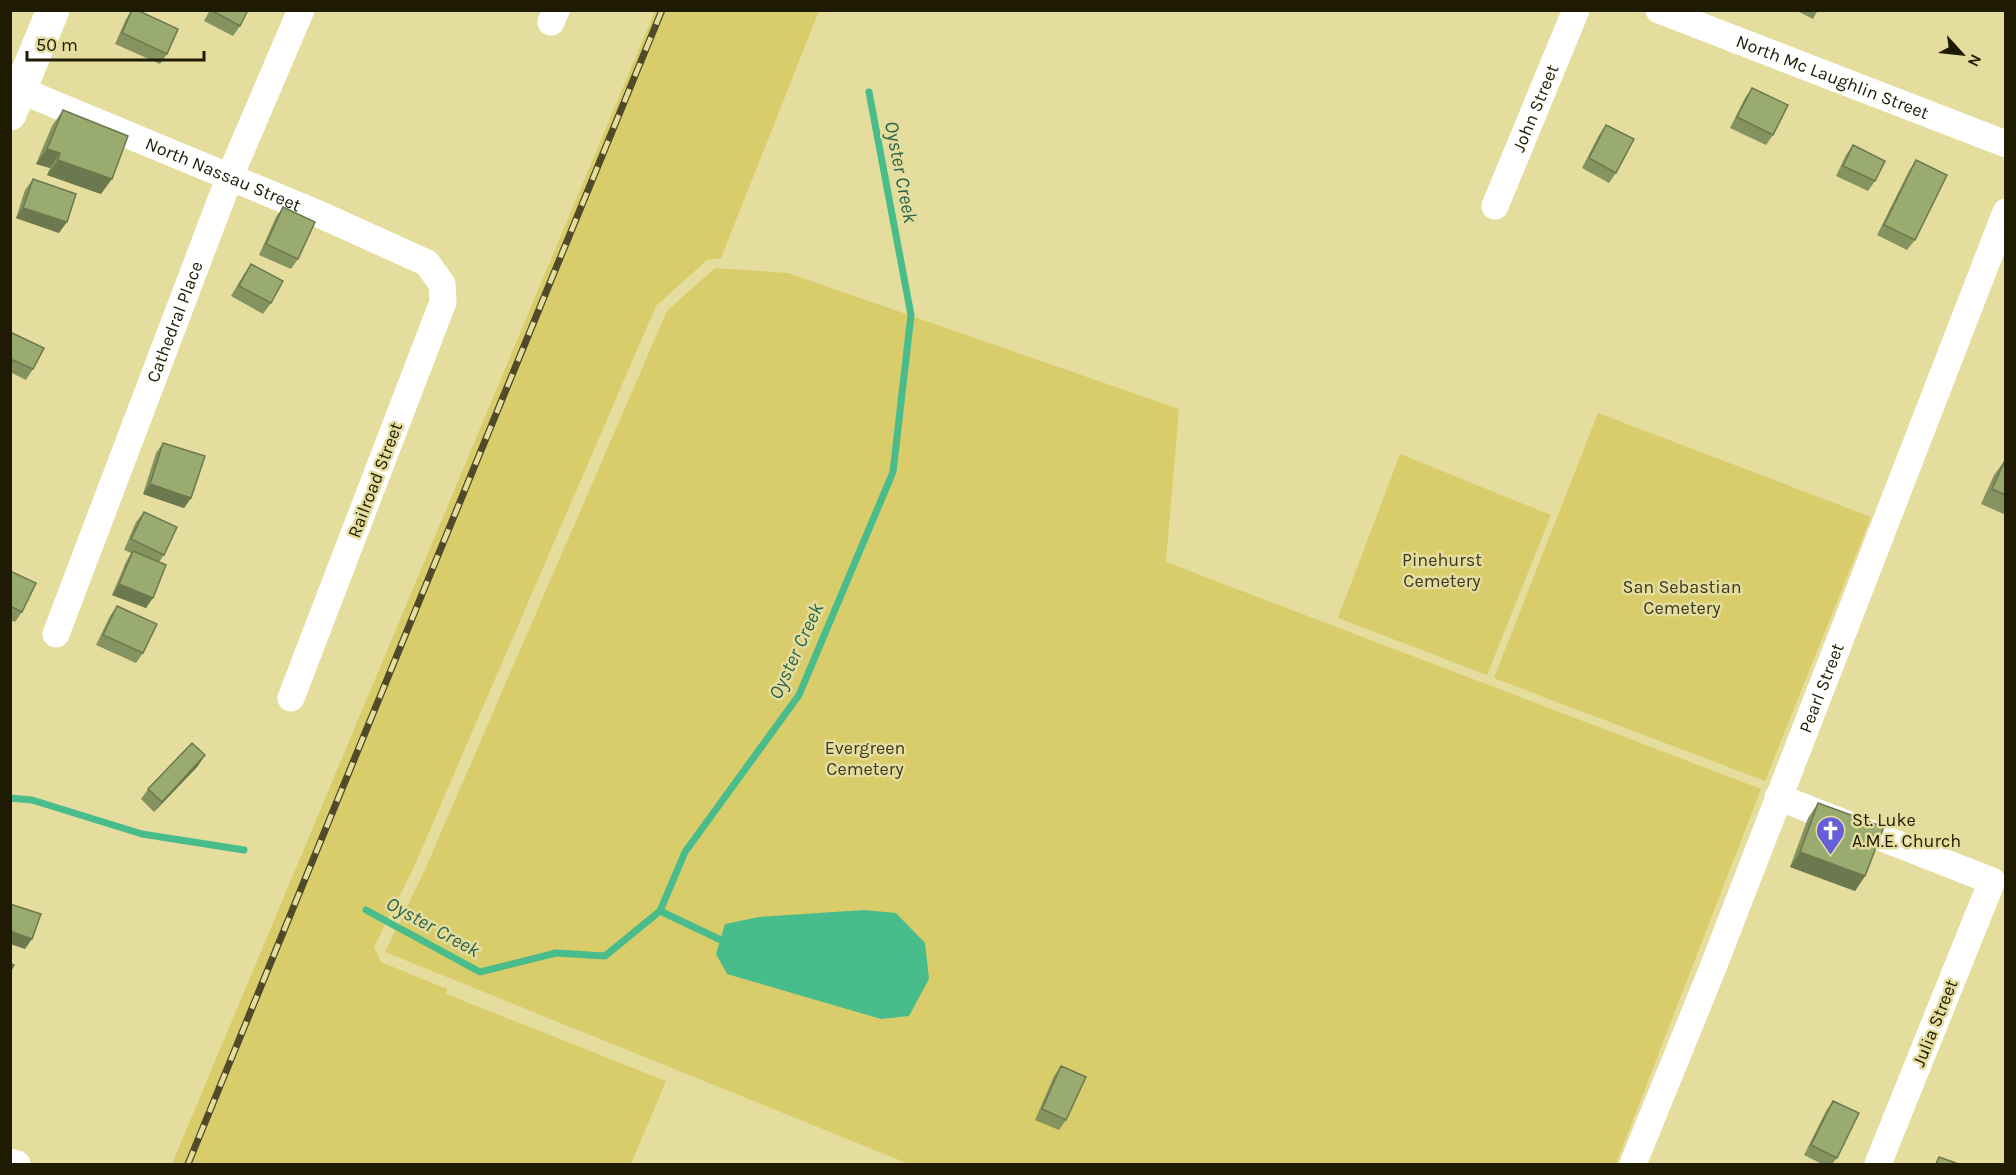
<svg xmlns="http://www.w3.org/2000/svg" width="2016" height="1175" font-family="Karla,sans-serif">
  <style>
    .green { fill: #d8cc6b }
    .water { fill: #49bc8b }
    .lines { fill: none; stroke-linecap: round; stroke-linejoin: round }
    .stream { stroke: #49bc8b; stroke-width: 7 }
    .minor { stroke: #fff; stroke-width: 27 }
    .major { stroke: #fff; stroke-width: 33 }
    .rail-casing { stroke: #4f4a28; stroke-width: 7 }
    .rail { stroke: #e5dd9d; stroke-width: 4.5; stroke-dasharray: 14; stroke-linecap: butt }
    .wall { fill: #849360 }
    .shaded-wall { fill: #6c784e }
    .building { fill: #9aab70; stroke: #6c784e; stroke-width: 1.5 }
    .labels { text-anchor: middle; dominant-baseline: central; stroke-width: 5; stroke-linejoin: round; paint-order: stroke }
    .street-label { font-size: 18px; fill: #1f1b03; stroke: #e5dd9d }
    .park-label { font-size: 18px; fill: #3b3821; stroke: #e5dd9d }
    .poi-label { font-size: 18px; fill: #1f1b03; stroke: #e5dd9d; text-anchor: start }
    .water-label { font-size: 20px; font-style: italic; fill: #2a654b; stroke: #e5dd9d }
  </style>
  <rect width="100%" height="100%" fill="#e5dd9d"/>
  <!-- green -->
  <path class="green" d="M655,11H819L721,258L707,260L656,306L413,869L374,947L381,962L447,989L446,994L666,1081L631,1164H172Z
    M715,268L788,273L1179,409L1166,562L1761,789L1616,1164H909L385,952L423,874L667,311Z
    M1598,413L1871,517L1765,781L1494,678Z
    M1400,454L1551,515L1487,675L1338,618Z"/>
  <!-- water -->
  <path class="water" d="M864,910L896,913L925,943L929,979L909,1016L881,1019L727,974L716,954L725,924L759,917Z"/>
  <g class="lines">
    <!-- stream -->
    <path class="stream" d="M10,798L32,800L142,834L244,850
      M366,910L480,972L556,953L605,956L660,911L685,852L799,695L893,472L911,315L869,92
      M660,911L721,940"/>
    <!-- minor -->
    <g class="minor">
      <path id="s1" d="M1659,10L2006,144"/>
      <path d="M551,22L556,10"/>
      <path id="s2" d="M20,90L321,215L427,263L442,284L443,302L291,698"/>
      <path id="s3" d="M1495,206L1576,10"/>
      <path id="s4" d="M56,634L230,176L301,10"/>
      <path d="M1778,797L1992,881L1878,1164"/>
      <path d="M10,1162L17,1164"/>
      <path id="s5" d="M1633,1164L1712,970L2006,212"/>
    </g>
    <!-- major -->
    <path class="major" d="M10,114L53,10"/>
    <defs>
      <path id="rail" d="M188,1164L662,10"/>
    </defs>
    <!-- rail casing -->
    <use href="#rail" class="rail-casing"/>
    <!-- rail -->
    <use href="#rail" class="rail"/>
  </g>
  <!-- wall -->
  <path class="wall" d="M132,10L167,54L160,64L115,44L126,19Z
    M210,10H248L240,26L233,36L204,21Z
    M1795,10H1818L1813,19Z
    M1752,88L1773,135L1766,145L1730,128L1745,98Z
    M63,110L101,194L47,175L50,168L36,164L52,126Z
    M1606,125L1616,173L1609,183L1582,168L1599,135Z
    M1853,145L1875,181L1868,191L1836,176L1846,155Z
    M1916,160L1915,240L1907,250L1877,235L1909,171Z
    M33,179L59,233L16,218L25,190Z
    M283,207L298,259L291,269L259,255L276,217Z
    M251,264L271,303L263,314L231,296L244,274Z
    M10,332L33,369L26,380L10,372Z
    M163,443L191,498L184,508L143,494L156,453Z
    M2005,460H2006V515L1981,504L1994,475Z
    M144,512L164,555L159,562L146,608L112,595L126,562L131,553L124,550L136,522Z
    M10,571L22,612L15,622L10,620Z
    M117,606L143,653L136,663L96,645L110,616Z
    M198,766L154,812L141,799L148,789Z
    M1818,803L1865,876L1855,891L1790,867L1808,818Z
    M1061,1066L1066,1120L1059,1130L1035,1120L1054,1076Z
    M1833,1101L1837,1158L1832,1164H1822L1804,1155L1826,1111Z"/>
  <!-- shaded-wall -->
  <path class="shaded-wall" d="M47,149L60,153L50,168L36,164Z
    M58,160L112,179L101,194L47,175Z
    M23,208L67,222L59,233L16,218Z
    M150,484L191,498L184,508L143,494Z
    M119,584L153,598L146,608L112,595Z
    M205,755L198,766L154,812L162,802Z
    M1800,852L1865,876L1855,891L1790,867Z
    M10,931L32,939L25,949L10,944Z"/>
  <!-- building -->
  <path class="building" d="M132,10H137L178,29L167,54L122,33Z
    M211,10H248L240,26Z
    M1752,88L1788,105L1773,135L1737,117Z
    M63,110L128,136L112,179L58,160L60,153L47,149Z
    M1606,125L1634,139L1616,173L1589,158Z
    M1853,145L1885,161L1875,181L1843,166Z
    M1916,160L1947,175L1915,240L1884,225Z
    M33,179L76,194L67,222L23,208Z
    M283,207L315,222L298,259L266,244Z
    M251,264L283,281L271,303L239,286Z
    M10,332L44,348L33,369L13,360L10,365Z
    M163,443L205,456L191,498L150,484Z
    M2005,460H2006V495L1992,489Z
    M144,512L177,527L164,555L131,539Z
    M133,551L166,565L153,598L119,584Z
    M10,571L36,583L22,612L10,606Z
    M117,606L157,624L143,653L103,635Z
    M192,743L205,755L162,802L148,789Z
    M1818,803L1884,827L1865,876L1800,852Z
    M10,904L41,914L32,939L10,931Z
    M10,963L14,965L10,972Z
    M1061,1066L1086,1077L1066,1120L1042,1109Z
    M1833,1101L1859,1113L1837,1158L1811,1145Z
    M1939,1157L1956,1163L1955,1164H1936Z"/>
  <!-- icons -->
  <defs>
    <symbol id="church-pin" viewBox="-11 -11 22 30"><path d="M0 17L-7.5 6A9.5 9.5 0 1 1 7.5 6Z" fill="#675fd9" stroke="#e5dd9d"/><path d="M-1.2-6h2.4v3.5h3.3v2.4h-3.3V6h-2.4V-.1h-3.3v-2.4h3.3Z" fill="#fff"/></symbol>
  </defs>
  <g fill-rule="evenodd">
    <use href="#church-pin" x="1814" y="814" width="33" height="45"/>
  </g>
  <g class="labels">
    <!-- street labels -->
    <g class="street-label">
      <text stroke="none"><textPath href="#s1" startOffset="186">North Mc Laughlin Street</textPath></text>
      <text stroke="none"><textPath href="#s3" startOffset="106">John Street</textPath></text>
      <text stroke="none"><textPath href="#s2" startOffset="220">North Nassau Street</textPath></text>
      <text stroke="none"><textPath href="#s4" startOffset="334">Cathedral Place</textPath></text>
      <text transform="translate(375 480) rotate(-69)">Railroad Street</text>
      <text stroke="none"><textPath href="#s5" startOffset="512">Pearl Street</textPath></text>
      <text transform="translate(1935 1023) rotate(-68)">Julia Street</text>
    </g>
    <!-- park labels -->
    <g class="park-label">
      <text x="1442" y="560">Pinehurst<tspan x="1442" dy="21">Cemetery</tspan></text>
      <text x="1682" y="587">San Sebastian<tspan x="1682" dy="21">Cemetery</tspan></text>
      <text x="865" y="748">Evergreen<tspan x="865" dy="21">Cemetery</tspan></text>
    </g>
    <!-- poi labels -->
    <g class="poi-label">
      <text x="1852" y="820">St. Luke<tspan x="1852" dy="21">A.M.E. Church</tspan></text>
    </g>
    <!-- water labels -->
    <g class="water-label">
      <text transform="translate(901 172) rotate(79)">Oyster Creek</text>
      <text transform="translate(796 651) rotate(-65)">Oyster Creek</text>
      <text transform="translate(433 927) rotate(29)">Oyster Creek</text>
    </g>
  </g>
  <!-- border -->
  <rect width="2016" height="1175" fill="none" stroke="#1f1b03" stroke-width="24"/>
  <!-- north arrow -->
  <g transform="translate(1962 54) rotate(117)" stroke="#e5dd9d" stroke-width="4.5" paint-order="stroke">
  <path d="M0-4.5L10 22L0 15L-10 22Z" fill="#1f1b03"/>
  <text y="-9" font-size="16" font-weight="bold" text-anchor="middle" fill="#1f1b03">N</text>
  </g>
  <!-- scale -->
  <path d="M27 51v9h177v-9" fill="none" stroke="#1f1b03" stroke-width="3"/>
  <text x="36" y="51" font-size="18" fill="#1f1b03" stroke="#e5dd9d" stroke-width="4.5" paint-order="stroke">50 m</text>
</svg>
